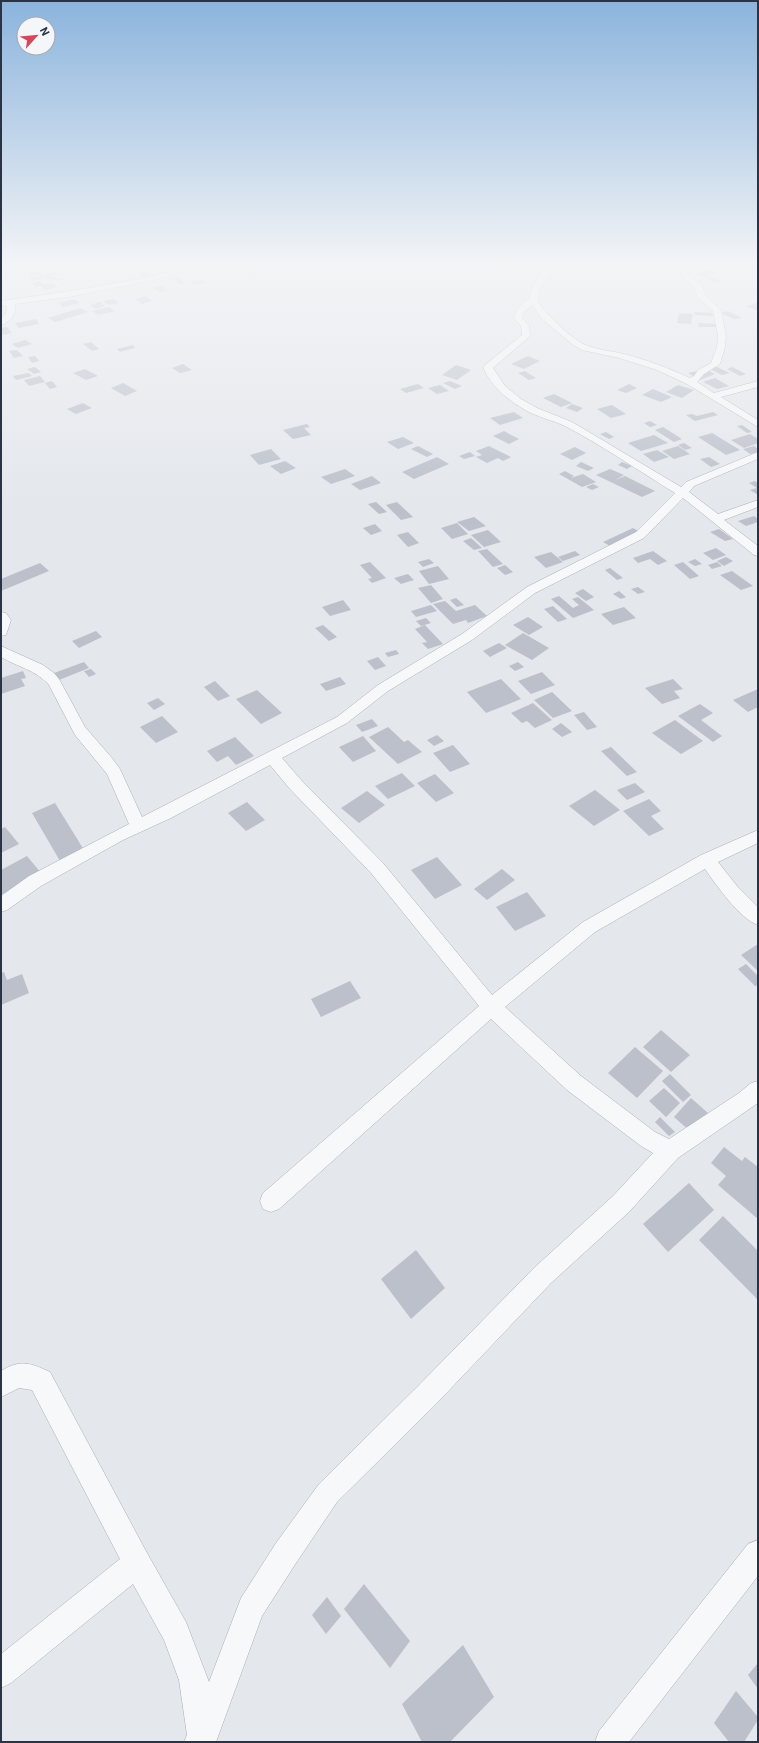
<svg xmlns="http://www.w3.org/2000/svg" width="759" height="1743" font-family="Roboto,sans-serif">
  <style>
    .building { fill: #bbc0ca }
    .lines { fill: none; stroke-linecap: round; stroke-linejoin: round }
    .minor-casing { stroke: #a9aeb7; stroke-width: 1 }
    .minor { fill: #f7f8fa; fill-rule: evenodd }
  </style>
  <rect width="100%" height="100%" fill="#e4e7ec"/>
  <!-- building -->
  <path class="building" d="M755,263L758,264V272L742,266Z
    M708,269L717,272L705,277L696,274Z
    M36,271L41,274L31,277L27,274Z
    M147,271L151,276L143,277L138,273Z
    M55,272L57,275H53L57,279L62,278L63,280L56,281L54,279L49,280L44,275Z
    M42,276L45,278L32,281L29,278Z
    M179,277L185,283L179,284L173,278Z
    M712,277L722,281L717,283L706,278Z
    M202,280L205,283L194,285L190,282Z
    M39,281L45,285L52,283L57,287L46,290L41,286L36,287L32,283Z
    M161,286L167,291L159,292L153,288Z
    M146,296L152,301L142,304L135,299Z
    M75,299L80,303L63,307L58,303Z
    M114,299L119,303L108,305L103,301Z
    M100,302L105,306L95,309L90,305Z
    M758,303V311L746,306L757,303Z
    M109,307L115,311L98,315L92,311Z
    M80,308L88,312L55,322L48,318Z
    M728,311L742,318L734,319L720,313Z
    M694,312L712,313L713,316L695,315Z
    M679,313L693,314L691,324L677,323Z
    M36,319L39,324L19,328L15,323Z
    M698,323L717,324L719,327H699Z
    M7,327L12,333L3,335L1,332V328Z
    M25,340L32,344L18,348L12,344Z
    M91,342L99,349L92,351L83,344Z
    M133,345L135,348L120,352L117,349Z
    M17,350L23,356L14,358L9,351Z
    M35,356L39,361L32,363L28,357Z
    M528,356L540,361L524,369L511,364Z
    M183,364L192,370L180,373L172,368Z
    M456,365L471,370L457,380L442,375Z
    M715,366L730,373L722,375L708,368Z
    M35,367L41,372L34,374L27,369Z
    M732,367L746,374L740,376L727,369Z
    M85,369L98,376L86,380L73,373Z
    M705,369L715,374L700,380L688,373Z
    M525,371L536,378L529,380L518,373Z
    M29,373L32,376L16,380L13,376Z
    M40,376L45,382L29,386L24,380Z
    M715,378L729,386L717,389L703,382Z
    M52,381L57,387L50,389L45,383Z
    M450,381L462,386L455,389L443,383Z
    M123,383L137,391L125,396L111,388Z
    M418,384L424,388L406,393L400,389Z
    M629,384L637,388L626,393L617,390Z
    M440,385L449,391L437,394L428,388Z
    M678,385L694,390L682,398L666,392Z
    M653,389L672,397L661,402L642,395Z
    M554,394L572,403L561,407L543,398Z
    M83,403L92,408L76,414L67,409Z
    M572,404L583,408L577,412L566,408Z
    M612,405L626,414L611,418L597,409Z
    M514,412L523,418L500,425L490,418Z
    M713,412L718,415L695,421L686,415L692,414L697,416Z
    M650,421L657,425L650,427L644,423Z
    M307,424L310,427L304,428L311,435L293,439L283,430Z
    M742,425L752,432L747,433L737,426Z
    M663,427L682,439L674,442L655,430Z
    M504,431L519,439L509,444L493,436Z
    M606,432L614,437L609,439L600,434Z
    M712,433L740,450L726,455L698,437Z
    M750,434L758,439V443L744,448L731,440Z
    M654,435L668,443L641,451L628,443Z
    M403,437L414,443L398,449L387,442Z
    M684,443L692,448L685,450L678,445Z
    M418,446L433,454L427,457L411,449Z
    M489,446L511,457L503,461L498,458L487,463L476,457L482,455L476,451Z
    M678,446L690,454L674,459L662,451Z
    M754,446L758,449V452L750,454L743,449Z
    M575,447L586,453L572,460L560,454Z
    M271,449L281,459L259,465L250,455Z
    M657,450L669,457L654,462L643,454Z
    M470,452L475,456L464,459L459,456Z
    M437,457L449,464L414,479L402,472Z
    M709,457L720,464L711,467L700,459Z
    M285,461L296,468L281,474L270,466Z
    M581,462L594,468L588,471L576,466Z
    M622,462L632,466L627,469L618,465Z
    M345,469L355,476L331,484L321,477Z
    M610,469L624,475L615,480L625,476L655,491L642,497L596,475Z
    M565,471L574,476L571,478L583,474L596,482L582,487L559,474Z
    M372,476L381,483L360,490L351,484Z
    M755,481L758,483V495L750,490L757,488L749,483Z
    M593,484L599,487L592,490L586,487Z
    M376,502L387,512L379,514L368,504Z
    M397,502L413,517L401,520L386,505Z
    M754,516L758,519V522L746,526L738,521Z
    M474,517L486,526L469,531L457,522Z
    M457,523L468,534L452,539L441,528Z
    M375,524L382,531L371,535L363,528Z
    M633,528L640,532L610,546L603,542Z
    M719,529L733,539L725,541L710,532Z
    M488,530L501,542L484,547L471,535Z
    M408,532L419,543L408,547L397,535Z
    M471,538L482,548L474,550L463,541Z
    M716,548L726,555L713,560L703,553Z
    M487,549L503,564L493,567L478,551Z
    M575,551L580,555L563,561L558,557Z
    M653,551L667,561L658,565L650,559L638,563L633,558Z
    M551,552L563,562L546,568L534,557Z
    M726,557L733,561L724,566L717,561Z
    M429,559L434,563L423,567L418,562Z
    M695,559L702,564L695,566L688,562Z
    M370,562L386,578L372,583L368,579L372,578L360,565Z
    M683,562L699,576L690,579L674,565Z
    M717,562L722,566L712,569L708,565Z
    M40,563L49,571L1,591V579Z
    M505,565L513,572L505,575L497,568Z
    M438,566L449,579L429,584L419,571Z
    M610,568L623,578L617,580L605,570Z
    M732,571L753,586L741,590L720,575Z
    M408,574L414,580L401,584L394,578Z
    M431,585L443,599L431,603L418,588Z
    M638,587L645,592L638,594L631,589Z
    M583,589L594,597L586,601L575,593Z
    M619,591L626,597L621,599L613,594Z
    M559,596L573,608L579,605L572,599L578,597L594,610L573,618L551,599Z
    M456,598L464,605L457,607L450,600Z
    M343,600L351,610L330,616L322,607Z
    M445,601L456,611L475,605L487,616L468,623L466,620L453,624L433,604Z
    M431,605L437,611L416,617L411,611Z
    M553,606L567,619L558,622L544,609Z
    M624,607L636,618L613,625L601,614Z
    M528,617L543,627L529,635L513,625Z
    M426,618L431,623L421,626L416,621Z
    M323,625L337,637L329,641L315,628Z
    M425,625L443,644L428,649L422,643L427,642L415,629Z
    M96,631L102,637L79,648L72,641Z
    M523,633L549,648L532,660L505,645Z
    M499,643L507,648L490,657L483,651Z
    M396,650L399,654L388,657L385,653Z
    M378,657L386,666L375,670L367,661Z
    M84,662L89,668L59,680L54,673Z
    M518,662L524,667L515,671L509,666Z
    M91,669L96,674L89,677L84,671Z
    M23,671L26,678L21,679L25,686L1,694V678Z
    M542,672L555,685L531,694L518,681Z
    M340,677L346,684L326,691L320,684Z
    M501,679L521,699L486,713L467,692Z
    M673,679L683,689L674,691L680,698L662,704L645,688Z
    M215,681L230,696L218,701L204,687Z
    M758,689V707L748,712L733,700Z
    M257,690L282,713L261,724L236,699Z
    M552,692L572,711L553,718L534,700Z
    M158,698L165,704L154,710L147,703Z
    M533,703L552,720L535,728L527,721L522,723L511,713Z
    M700,704L713,713L701,720L722,736L713,742L678,716Z
    M584,712L597,727L587,730L574,715Z
    M162,716L178,732L156,743L140,727Z
    M372,719L378,726L362,732L356,725Z
    M675,720L703,741L681,754L652,733Z
    M561,723L572,732L562,737L552,729Z
    M388,727L404,742L408,740L422,752L398,764L369,737Z
    M437,735L444,741L434,746L427,740Z
    M363,736L376,751L353,762L339,747Z
    M235,737L254,756L236,765L228,756L217,762L207,751Z
    M453,745L470,764L450,772L433,753Z
    M611,747L637,772L627,776L601,751Z
    M402,773L415,786L388,799L375,786Z
    M435,774L454,793L436,802L417,783Z
    M635,783L645,792L627,800L617,790Z
    M595,790L620,810L594,826L569,806Z
    M367,791L385,805L359,823L341,808Z
    M649,799L661,811L651,816L664,829L649,836L623,811Z
    M247,802L265,820L246,831L228,813Z
    M55,803L84,850L60,861L32,813Z
    M5,827L19,844L1,853V829Z
    M27,856L41,873L1,895V870Z
    M437,857L462,885L435,899L411,870Z
    M502,869L515,880L487,900L474,889Z
    M527,892L546,916L515,931L496,907Z
    M758,944V971L741,955Z
    M746,964L758,976V985L755,986L738,969Z
    M4,972L7,980L22,974L29,993L1,1005V973Z
    M350,981L361,998L321,1017L311,999Z
    M661,1030L690,1055L671,1072L643,1047Z
    M635,1047L663,1071L637,1098L608,1073Z
    M670,1074L691,1095L683,1102L662,1081Z
    M664,1088L680,1103L666,1117L649,1101Z
    M691,1098L708,1113L691,1132L674,1117Z
    M660,1117L675,1132L669,1136L655,1122Z
    M724,1147L742,1161L745,1157L758,1167V1219L718,1185L726,1176L711,1163Z
    M689,1183L714,1210L668,1252L643,1224Z
    M723,1216L758,1251V1300L699,1240Z
    M416,1250L445,1288L411,1319L381,1279Z
    M364,1584L410,1641L390,1668L344,1609Z
    M327,1597L341,1616L326,1634L312,1615Z
    M463,1645L494,1697L450,1742H422L402,1704Z
    M758,1663V1689L748,1675Z
    M736,1691L758,1717V1720L744,1742H729L714,1723Z"/>
  <g class="lines">
    <defs>
      <path id="minor" d="M1,263H10L1,268Z
        M183,263H192L183,272L149,281L75,296L15,304C16,314 11,322 1,325V318L6,314L7,306L1,305V301C44,295 86,289 128,281C146,277 170,275 183,263Z
        M548,263H556L539,290L538,302C548,316 572,340 588,346C599,350 612,351 624,354C647,360 668,368 690,378L694,376L698,370L711,363L717,347L718,336L713,311L698,298L694,286L685,280L676,263H684L691,277L702,285L705,295L721,310L726,336L725,347L720,364L704,374L697,382L714,393L758,381V387L721,397L758,420V427L687,384L657,370L619,358L582,350L572,344L542,319L532,305L524,312L522,318L529,325L530,336L493,368L505,386L521,399L537,408L572,422L681,487L686,482L758,452V459L694,486L689,492L718,514L758,500V507L724,520L758,546V556L754,555L683,498L644,538L535,593L472,640L388,691L347,723L282,758L302,781L383,863L492,995L583,922L701,855L758,830V843L718,862L737,886L758,907V925C740,919 716,885 705,869L595,932L505,1007L581,1076L655,1132L669,1139L739,1093L751,1083L758,1081V1103L678,1158L629,1212L551,1283L436,1404L337,1502L296,1563L262,1616L216,1742H184L187,1735L179,1680L164,1640L133,1584L11,1683L1,1688V1654L120,1559L32,1390L19,1388L1,1397V1371C21,1359 30,1363 50,1372L147,1553L186,1622L209,1682L241,1598L276,1543L319,1484L418,1386L535,1267L613,1196L653,1153L641,1146L567,1090L491,1019L279,1209L271,1212L263,1209L260,1201L263,1193L479,1006L371,873L290,789L270,765L171,818L123,840L41,886L7,910L1,912V896L29,876L129,824L107,774L75,735L49,685C36,670 18,667 1,657V646L43,665L54,673L59,679L85,727L112,758L120,769L142,817L337,717L378,685L462,634L527,587L636,532L675,493C639,471 603,446 565,426C554,421 542,418 531,413C512,404 491,387 483,367L485,365L522,335L521,326L514,318L517,309L530,297L531,290Z
        M1,612L6,613L11,620L6,635L1,636Z
        M758,1540V1576L629,1742H595L599,1731L748,1544Z"/>
    </defs>
    <!-- minor casing -->
    <use href="#minor" class="minor-casing"/>
    <!-- minor -->
    <use href="#minor" class="minor"/>
  </g>
  <!-- sky -->
  <linearGradient id="sky" x2="0" y2="1"><stop stop-color="#8bb4dd"/><stop offset="0.52" stop-color="#f3f4f6"/><stop offset="1" stop-color="#f3f4f6" stop-opacity="0"/></linearGradient>
  <rect width="759" height="507" fill="url(#sky)"/>
  <!-- border -->
  <rect width="759" height="1743" fill="none" stroke="#2b3445" stroke-width="4"/>
  <!-- north arrow -->
  <g transform="translate(36 36) rotate(63)"><circle r="19" fill="#f4f6f9" stroke="#a4a8b1"/>
  <path d="M0-3L7 15L0 10L-7 15Z" fill="#d1495b"/>
  <text y="-6" font-size="11" font-weight="bold" text-anchor="middle" fill="#2b3445">N</text>
  </g>
</svg>
